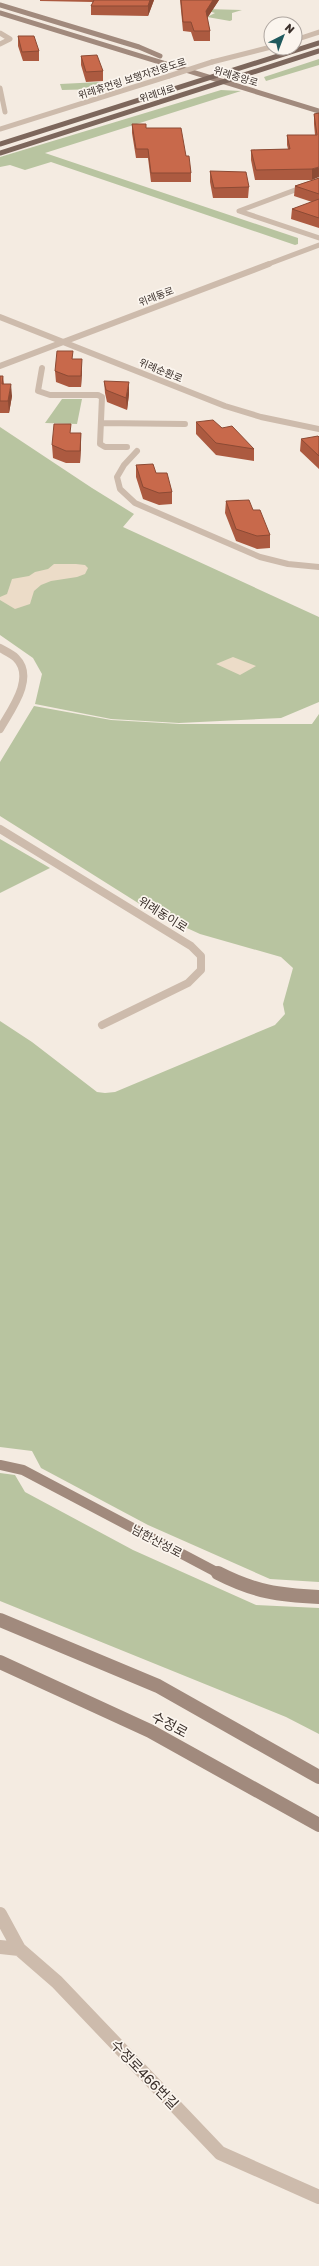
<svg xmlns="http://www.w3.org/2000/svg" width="319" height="2266" font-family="'Golos Text','Noto Sans KR',sans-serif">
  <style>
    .green { fill: #b8c4a0 }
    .plaza { fill: #ecdcc8 }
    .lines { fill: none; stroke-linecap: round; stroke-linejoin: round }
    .pedestrian { stroke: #cdbbac; stroke-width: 5 }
    .minor-far3 { stroke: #cdbbac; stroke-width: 5 }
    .minor-far2 { stroke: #cdbbac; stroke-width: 6 }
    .minor-far1 { stroke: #cdbbac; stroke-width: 8 }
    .minor { stroke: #cdbbac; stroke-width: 14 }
    .tertiary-far1 { stroke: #cdbbac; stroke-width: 5 }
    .tertiary { stroke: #cdbbac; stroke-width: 6 }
    .secondary-far2 { stroke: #a18a7d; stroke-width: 5 }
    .secondary-far1 { stroke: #a18a7d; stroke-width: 10 }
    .secondary { stroke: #a18a7d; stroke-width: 14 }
    .primary { stroke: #7d675c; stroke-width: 5 }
    .pedestrian-bridge { stroke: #cdbbac; stroke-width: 5 }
    .wall { fill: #ac5a40 }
    .shaded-wall { fill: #8c4a34 }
    .building { fill: #c8694b; stroke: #8c4a34 }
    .labels { text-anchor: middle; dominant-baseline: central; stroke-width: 3.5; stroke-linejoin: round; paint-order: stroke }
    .far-street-label { font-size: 10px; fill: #3b302b; stroke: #fbf5ee }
    .street-label { font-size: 12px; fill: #3b302b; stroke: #fbf5ee }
    .near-street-label { font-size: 14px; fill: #3b302b; stroke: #fbf5ee }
  </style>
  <rect width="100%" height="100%" fill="#f4ebe1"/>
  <!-- green -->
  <path class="green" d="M205,10L206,9L242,10L232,13V20L230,21L207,17L215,13Z
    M319,59V65L266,81L264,77Z
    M100,82L102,89L62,90L60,84Z
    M221,90L241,91L45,153L298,238V244L295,245L51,162L25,170L10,165L0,167V157Z
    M62,399H82L77,424L45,423Z
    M0,427L92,488L134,514L123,527L319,617V702L281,718L179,723L111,719L35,704L42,674L33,658L0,635Z
    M34,706L111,720L180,724H312L319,714V1582L270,1579L148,1525L41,1468L32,1451L0,1447V1021L32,1042L97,1092L105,1093L115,1092L275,1025L285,1014L283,1004L293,968L281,957L200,934L154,913L0,816V762Z
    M0,839L50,868L0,893Z
    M0,1473L15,1475L25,1492L133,1550L256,1605L319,1608V1734L286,1717L0,1601Z"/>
  <!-- plaza -->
  <path class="plaza" d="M54,564H76L85,565L88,568L85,574L77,577L51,581L41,585L34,591L30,604L15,609L0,600V597L7,594L12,579L29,576L35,572L48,569Z
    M233,657L256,666L240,675L216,664Z"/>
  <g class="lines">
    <!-- pedestrian -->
    <path class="pedestrian" d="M295,40L319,32
      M212,62L271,47
      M0,129L169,76"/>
    <!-- minor-far3 -->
    <path class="minor-far3" d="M0,33L10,39L0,44
      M0,88L5,112
      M319,181L239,211L319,238"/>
    <!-- minor-far2 -->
    <path class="minor-far2" d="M42,368L38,391L50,395H98L102,397L100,444L105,447H127
      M101,423L185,424
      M137,451L124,465L117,477L120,489L135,503L260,557L288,564L319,567"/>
    <!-- minor-far1 -->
    <path class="minor-far1" d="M0,648C5,651 12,654 16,658C36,678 10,711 0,729
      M0,829L191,946L201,956V970L188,983L102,1025"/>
    <!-- minor -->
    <path class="minor" d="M0,1914L19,1949L57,1982L220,2153L319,2197
      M0,1947L19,1949"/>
    <!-- tertiary-far1 -->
    <path class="tertiary-far1" d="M266,265L319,245"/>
    <!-- tertiary -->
    <path class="tertiary" d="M0,317L225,406L261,417L319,429
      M0,366L269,264"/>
    <!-- secondary-far2 -->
    <path class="secondary-far2" d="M0,5L139,47L160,56
      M0,13L319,111"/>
    <!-- secondary-far1 -->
    <path class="secondary-far1" d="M0,1465L23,1470L220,1574"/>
    <!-- secondary -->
    <path class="secondary" d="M218,1573C255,1592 279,1595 319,1597
      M0,1620L158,1686L319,1777
      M0,1662L150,1731L319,1825"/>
    <!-- primary -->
    <path class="primary" d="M0,144L319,43
      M0,153L319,51"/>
    <!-- pedestrian-bridge -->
    <path class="pedestrian-bridge" d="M169,76L212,62"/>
  </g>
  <!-- wall -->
  <path class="wall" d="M40,0H154L148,16L91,15V6L93,2L40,1Z
    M180,0H219L207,18L210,31V41H194L191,32L183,31Z
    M18,36L39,51V61H23L18,46Z
    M81,56L103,71V81L86,82L81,65Z
    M319,113L312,180H255L251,160V150L288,149L287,145V135H315L314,124V114Z
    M132,124L146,128L186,156L191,173V182H151L148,158H136L132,133Z
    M210,171L249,187L248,198H213L210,182Z
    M319,178V228L291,219L292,209L312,202L294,196L295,186Z
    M73,359L82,371L81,387H69L56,382L55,371Z
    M0,376H3L4,384L12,396L9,413H0Z
    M104,381L129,394L127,410L107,402L105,393Z
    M196,422L254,449V461L216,455L196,434Z
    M71,433H81V445L80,463H66L53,458L52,445Z
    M319,437V469L300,451L301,439Z
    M136,465L156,473L172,492V504L159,505L143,499L136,477Z
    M226,501L253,510L270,535V548L257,549L236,541L225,513Z"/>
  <!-- shaded-wall -->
  <path class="shaded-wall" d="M150,0H154L148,16V6Z
    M213,0H219L206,20V11Z
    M319,167V177L312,180V169Z
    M82,359V371L81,387V376Z
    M129,382V394L127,410L126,398Z
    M11,384L12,396L9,413L8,401Z
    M81,433V445L80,463V451Z"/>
  <!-- building -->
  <path class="building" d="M94,0H150L148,6H91Z
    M181,0H213L206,11L210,31H194L191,22H183Z
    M18,36H34L39,51L22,52Z
    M97,55L103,71L86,72L81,56Z
    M319,113V167L312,169L256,170L251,150L290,149L287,135H317L314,114Z
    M132,124H146V128H181L186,156H189L191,173H151L148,149H136Z
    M210,171L246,172L249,187L214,188Z
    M319,178V194L295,186Z
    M319,199V218L292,209Z
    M57,351H73L72,359H82L81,376H68L55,371Z
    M0,376H3L2,384H11L8,401H0Z
    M104,381L129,382L126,398L106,390Z
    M213,420L222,428L232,426L254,449L216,443L196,422Z
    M54,424H71L70,433H81L80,451H66L52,445Z
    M318,436L319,437V456L301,439Z
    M153,464L156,473H167L172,492L159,493L143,487L136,465Z
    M249,500L253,510H260L270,535L257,536L236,529L226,501Z"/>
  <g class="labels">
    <!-- far-street labels -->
    <g class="far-street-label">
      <text transform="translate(236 76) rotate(17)">위례중앙로</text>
      <text transform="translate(132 78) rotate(-18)">위례휴먼링 보행자전용도로</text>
      <text transform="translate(157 93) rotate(-18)">위례대로</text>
      <text transform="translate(156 296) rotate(-21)">위례동로</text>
      <text transform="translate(161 370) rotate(22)">위례순환로</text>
    </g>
    <!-- street labels -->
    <g class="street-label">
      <text transform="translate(163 914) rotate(32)">위례동이로</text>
      <text transform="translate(157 1541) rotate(28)">남한산성로</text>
    </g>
    <!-- near-street labels -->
    <g class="near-street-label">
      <text transform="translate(170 1724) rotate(28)">수정로</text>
      <text transform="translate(145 2074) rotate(46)">수정로466번길</text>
    </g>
  </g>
  <!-- north arrow -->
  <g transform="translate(283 36) rotate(42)"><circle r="19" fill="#fbf5ee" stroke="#aea6a0"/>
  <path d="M0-3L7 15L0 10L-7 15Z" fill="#1f5a5e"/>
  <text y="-6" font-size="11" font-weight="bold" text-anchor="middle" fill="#3b302b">N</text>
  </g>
</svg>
